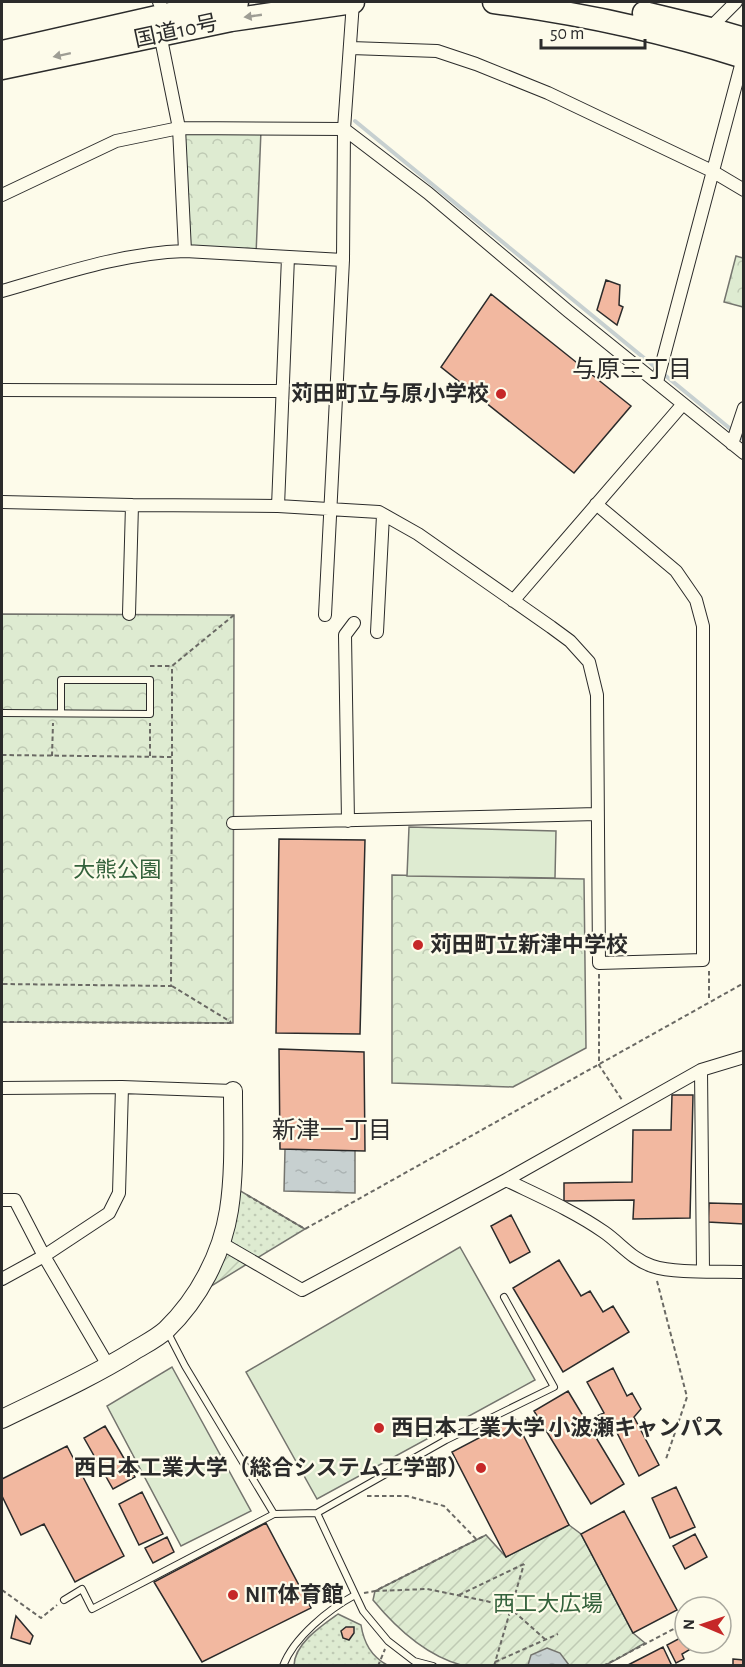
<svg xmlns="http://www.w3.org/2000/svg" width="745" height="1667" font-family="'Alegreya Sans','Noto Sans JP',sans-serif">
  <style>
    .grass { fill: url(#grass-dots); stroke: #74746e; stroke-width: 1.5 }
    .park { fill: url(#park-crowns); stroke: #74746e; stroke-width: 1.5 }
    .garden { fill: url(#garden-furrows); stroke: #74746e; stroke-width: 1.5 }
    .pitch { fill: #deebd1; stroke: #74746e; stroke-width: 1.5 }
    .water { fill: url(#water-ripples); stroke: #74746e; stroke-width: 1.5 }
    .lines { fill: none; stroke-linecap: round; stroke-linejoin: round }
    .stream { stroke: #c7d0d0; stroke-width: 4 }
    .building { fill: #f2b8a0; stroke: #2b2b2b; stroke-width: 1.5 }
    .lane-casing { stroke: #2b2b2b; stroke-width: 8 }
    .street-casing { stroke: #2b2b2b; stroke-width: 14 }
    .secondary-casing { stroke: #2b2b2b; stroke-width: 20 }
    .highway-casing { stroke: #2b2b2b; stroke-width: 25 }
    .path { stroke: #6a6964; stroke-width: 2; stroke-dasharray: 4.5 3; stroke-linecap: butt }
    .lane { stroke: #fdfbea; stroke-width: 6 }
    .street { stroke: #fdfbea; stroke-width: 12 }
    .secondary { stroke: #fdfbea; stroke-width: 18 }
    .highway { stroke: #fdfbea; stroke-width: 22 }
    .oneway { fill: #9e9d94 }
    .poi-dot { fill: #c62828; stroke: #fdfbea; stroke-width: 2 }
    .labels { text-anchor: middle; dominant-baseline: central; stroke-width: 4.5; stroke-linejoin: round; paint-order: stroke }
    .street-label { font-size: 22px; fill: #2b2b2b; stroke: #fdfbea }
    .poi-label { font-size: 22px; font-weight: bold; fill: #2b2b2b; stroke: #fdfbea; text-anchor: start }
    .park-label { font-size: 22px; fill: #34623c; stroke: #fdfbea }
    .neighbourhood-label { font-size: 24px; fill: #2b2b2b; stroke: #fdfbea }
  </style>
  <defs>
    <pattern id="grass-dots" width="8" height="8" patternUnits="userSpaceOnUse" patternTransform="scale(1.5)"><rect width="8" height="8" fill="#deebd1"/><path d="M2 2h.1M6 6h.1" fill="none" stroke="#bfcab4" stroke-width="1.8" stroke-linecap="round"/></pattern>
    <pattern id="park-crowns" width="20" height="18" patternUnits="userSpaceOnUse" patternTransform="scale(1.5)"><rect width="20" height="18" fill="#deebd1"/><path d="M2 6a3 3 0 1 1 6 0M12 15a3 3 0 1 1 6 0" fill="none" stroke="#bfcab4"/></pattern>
    <pattern id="garden-furrows" width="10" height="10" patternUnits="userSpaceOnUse" patternTransform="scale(1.5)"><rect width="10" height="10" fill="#deebd1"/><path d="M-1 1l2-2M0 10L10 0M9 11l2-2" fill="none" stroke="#bfcab4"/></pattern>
    <pattern id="water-ripples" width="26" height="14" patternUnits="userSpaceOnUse" patternTransform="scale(1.5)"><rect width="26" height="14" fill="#c7d0d0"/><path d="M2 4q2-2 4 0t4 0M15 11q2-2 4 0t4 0" fill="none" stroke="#abb3b3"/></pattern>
  </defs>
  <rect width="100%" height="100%" fill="#fdfbea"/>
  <!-- grass -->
  <path class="grass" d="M232,1186L305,1229L252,1261L221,1243Z
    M338,1614L361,1625C364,1643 371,1656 387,1665L294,1666C294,1644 321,1626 338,1614Z"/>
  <!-- park -->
  <path class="park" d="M179,128L261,130L256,255L185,251Z
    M736,256L743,258V307L724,302Z
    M2,614L234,615L233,1023L2,1022Z
    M392,875L584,879L586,1048L513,1087L392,1083Z"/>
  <!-- garden -->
  <path class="garden" d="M221,1243L252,1261L195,1296Z
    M569,1525L581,1534L633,1633L645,1643C632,1650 618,1660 605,1665C597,1667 470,1667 461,1665C425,1655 396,1628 373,1600L375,1591L486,1535L506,1557Z"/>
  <!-- pitch -->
  <path class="pitch" d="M409,827L556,831L555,878L407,876Z
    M460,1247L535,1380L317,1499L246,1372Z
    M172,1367L251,1511L181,1546L107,1406Z"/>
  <!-- water -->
  <path class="water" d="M285,1149L355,1150V1193L284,1191Z
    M547,1648L560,1653L569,1665H528L531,1655Z"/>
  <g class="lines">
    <!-- stream -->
    <path class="stream" d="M355,121L744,440"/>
  </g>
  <!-- building -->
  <path class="building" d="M606,280L620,285L619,305L623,307L617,325L597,310Z
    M491,294L631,406L574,473L441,367Z
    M279,839L365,840L360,1034L276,1033Z
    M279,1049L364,1052L365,1151L280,1149Z
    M672,1095H693L690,1218L633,1219L634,1200L564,1201V1183L632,1182L633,1130H671Z
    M709,1203L744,1204V1224L708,1222Z
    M511,1215L530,1252L510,1263L491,1226Z
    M559,1260L581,1296L590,1291L603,1312L613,1306L629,1332L563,1372L513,1288Z
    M613,1368L627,1396L632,1393L641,1409L634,1417L659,1465L639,1476L611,1421L602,1426L597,1416L604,1413L587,1382Z
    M568,1391L624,1484L591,1504L534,1411Z
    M515,1419L569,1525L506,1557L452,1452Z
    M105,1426L135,1477L113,1489L84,1438Z
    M67,1446L124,1556L75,1582L44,1524L21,1535L2,1496V1479Z
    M676,1487L695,1527L670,1538L652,1498Z
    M142,1492L163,1534L139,1545L119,1504Z
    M624,1511L677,1610L633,1633L581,1534Z
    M266,1523L311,1608L202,1662L154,1582Z
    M695,1534L707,1557L685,1569L673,1546Z
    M167,1537L174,1552L153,1563L145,1548Z
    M16,1616L33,1636L30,1644L11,1638Z
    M346,1627H354V1633L349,1640L343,1638L341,1631Z
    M682,1637L689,1650L682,1654L684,1659L676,1663L667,1645Z
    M663,1647L672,1666H626Z
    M733,1659L744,1660V1666H733Z"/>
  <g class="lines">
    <defs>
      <path id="lane" d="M2,713L150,714V680H61V713
        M168,1333L185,1366L274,1514L317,1513L363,1611L388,1641L414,1661L433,1666
        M317,1513L446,1440L554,1387L504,1297
        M64,1600L82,1589L92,1609L274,1514
        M283,1666C294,1637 329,1609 355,1595"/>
      <path id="street" d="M159,2L165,15L160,34L179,128L185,251
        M709,29L736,2
        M351,48L437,51L476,64L548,93L712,171L744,190
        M2,195L116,141L179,128L344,129L428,193L568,311L744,453
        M2,291C62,274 122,253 185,251L343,260
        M657,382L744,54
        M2,390L281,391
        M732,444L744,408
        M2,502L132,505L278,506L379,512L418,534L551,627L570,641L589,662L597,695L599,963L703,960V626L696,600L676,571L596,504
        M278,506L288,257
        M513,601L683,404
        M129,614L132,505
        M325,615L343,260L344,129L353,2
        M377,632L383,515
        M348,821L345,635L354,623
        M233,823L597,814
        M701,1070L703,1271
        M2,1088L122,1087L233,1091
        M506,1180C539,1196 574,1211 604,1232C620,1243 633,1260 652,1266C676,1274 717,1271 744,1272
        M2,1200H15L44,1256L109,1367
        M221,1243L302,1290L506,1180L701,1070L744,1057
        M2,1279L44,1256L109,1213L119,1193L122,1087"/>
      <path id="secondary" d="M2,1419C45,1398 90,1378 132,1352C143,1345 156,1339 166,1330C199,1298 222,1254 229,1210C235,1171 233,1130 233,1091"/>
      <path id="highway" d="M494,2C579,13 662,31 744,57
        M644,13L710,29L744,39
        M2,52L201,7L237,2
        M2,68L231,20L353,2"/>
    </defs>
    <!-- lane casing -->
    <use href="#lane" class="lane-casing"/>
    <!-- street casing -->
    <use href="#street" class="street-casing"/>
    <!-- secondary casing -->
    <use href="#secondary" class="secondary-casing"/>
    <!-- highway casing -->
    <use href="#highway" class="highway-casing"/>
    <!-- path -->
    <path class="path" d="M150,666H172L234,615
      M2,755L172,757L171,986L2,984
      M52,756L53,723
      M150,756V723
      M172,756V666
      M709,971V1001
      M599,974V1065L622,1100
      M172,986L231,1022
      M2,1022L233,1023
      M247,1195L305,1229L744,983
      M657,1281L687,1397L666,1459
      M367,1496H407L444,1506L477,1540
      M2,1590L41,1618L57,1605
      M375,1591L427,1589L486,1601L510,1608L546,1640
      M364,1593L375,1591L486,1535
      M459,1595L524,1564
      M495,1662L558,1634
      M378,1666L385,1649
      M494,1666L524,1564
      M603,1666L685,1623"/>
    <!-- lane -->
    <use href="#lane" class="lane"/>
    <!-- street -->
    <use href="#street" class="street"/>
    <!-- secondary -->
    <use href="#secondary" class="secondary"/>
    <!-- highway -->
    <use href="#highway" class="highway"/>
  </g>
  <!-- one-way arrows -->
  <defs><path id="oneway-solid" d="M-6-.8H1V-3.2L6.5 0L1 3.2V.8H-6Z" transform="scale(1.5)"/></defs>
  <g class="oneway">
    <use href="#oneway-solid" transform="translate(253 16) rotate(172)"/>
    <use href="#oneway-solid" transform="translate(62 55) rotate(168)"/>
  </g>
  <!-- markers -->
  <g class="poi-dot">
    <circle cx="501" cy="394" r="6"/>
    <circle cx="418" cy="945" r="6"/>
    <circle cx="379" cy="1428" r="6"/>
    <circle cx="481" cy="1468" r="6"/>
    <circle cx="233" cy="1595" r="6"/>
  </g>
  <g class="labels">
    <!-- street labels -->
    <g class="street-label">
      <text transform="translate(176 31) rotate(-12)">国道10号</text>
    </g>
    <!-- poi labels -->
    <g class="poi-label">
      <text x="489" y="394" text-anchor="end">苅田町立与原小学校</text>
      <text x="430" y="945">苅田町立新津中学校</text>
      <text x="391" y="1428">西日本工業大学 小波瀬キャンパス</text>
      <text x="469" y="1468" text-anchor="end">西日本工業大学（総合システム工学部）</text>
      <text x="245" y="1595">NIT体育館</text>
    </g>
    <!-- park labels -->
    <g class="park-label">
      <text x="117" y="870">大熊公園</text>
      <text x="548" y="1604">西工大広場</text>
    </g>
    <!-- neighbourhood labels -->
    <g class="neighbourhood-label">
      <text x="632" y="370">与原三丁目</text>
      <text x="332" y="1131">新津一丁目</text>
    </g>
  </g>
  <!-- border -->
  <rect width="745" height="1667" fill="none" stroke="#2b2b2b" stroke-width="6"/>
  <!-- north arrow -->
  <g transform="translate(703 1625) rotate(272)"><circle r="28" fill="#fdfbea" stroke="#a9a89e" stroke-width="1.5"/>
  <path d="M0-4.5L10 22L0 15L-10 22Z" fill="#c62828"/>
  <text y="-9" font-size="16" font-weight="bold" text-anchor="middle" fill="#2b2b2b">N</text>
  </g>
  <!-- scale -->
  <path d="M541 39v9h104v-9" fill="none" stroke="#2b2b2b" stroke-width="3"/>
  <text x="550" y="39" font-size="18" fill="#2b2b2b" stroke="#fdfbea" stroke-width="4.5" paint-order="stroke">50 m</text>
</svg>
